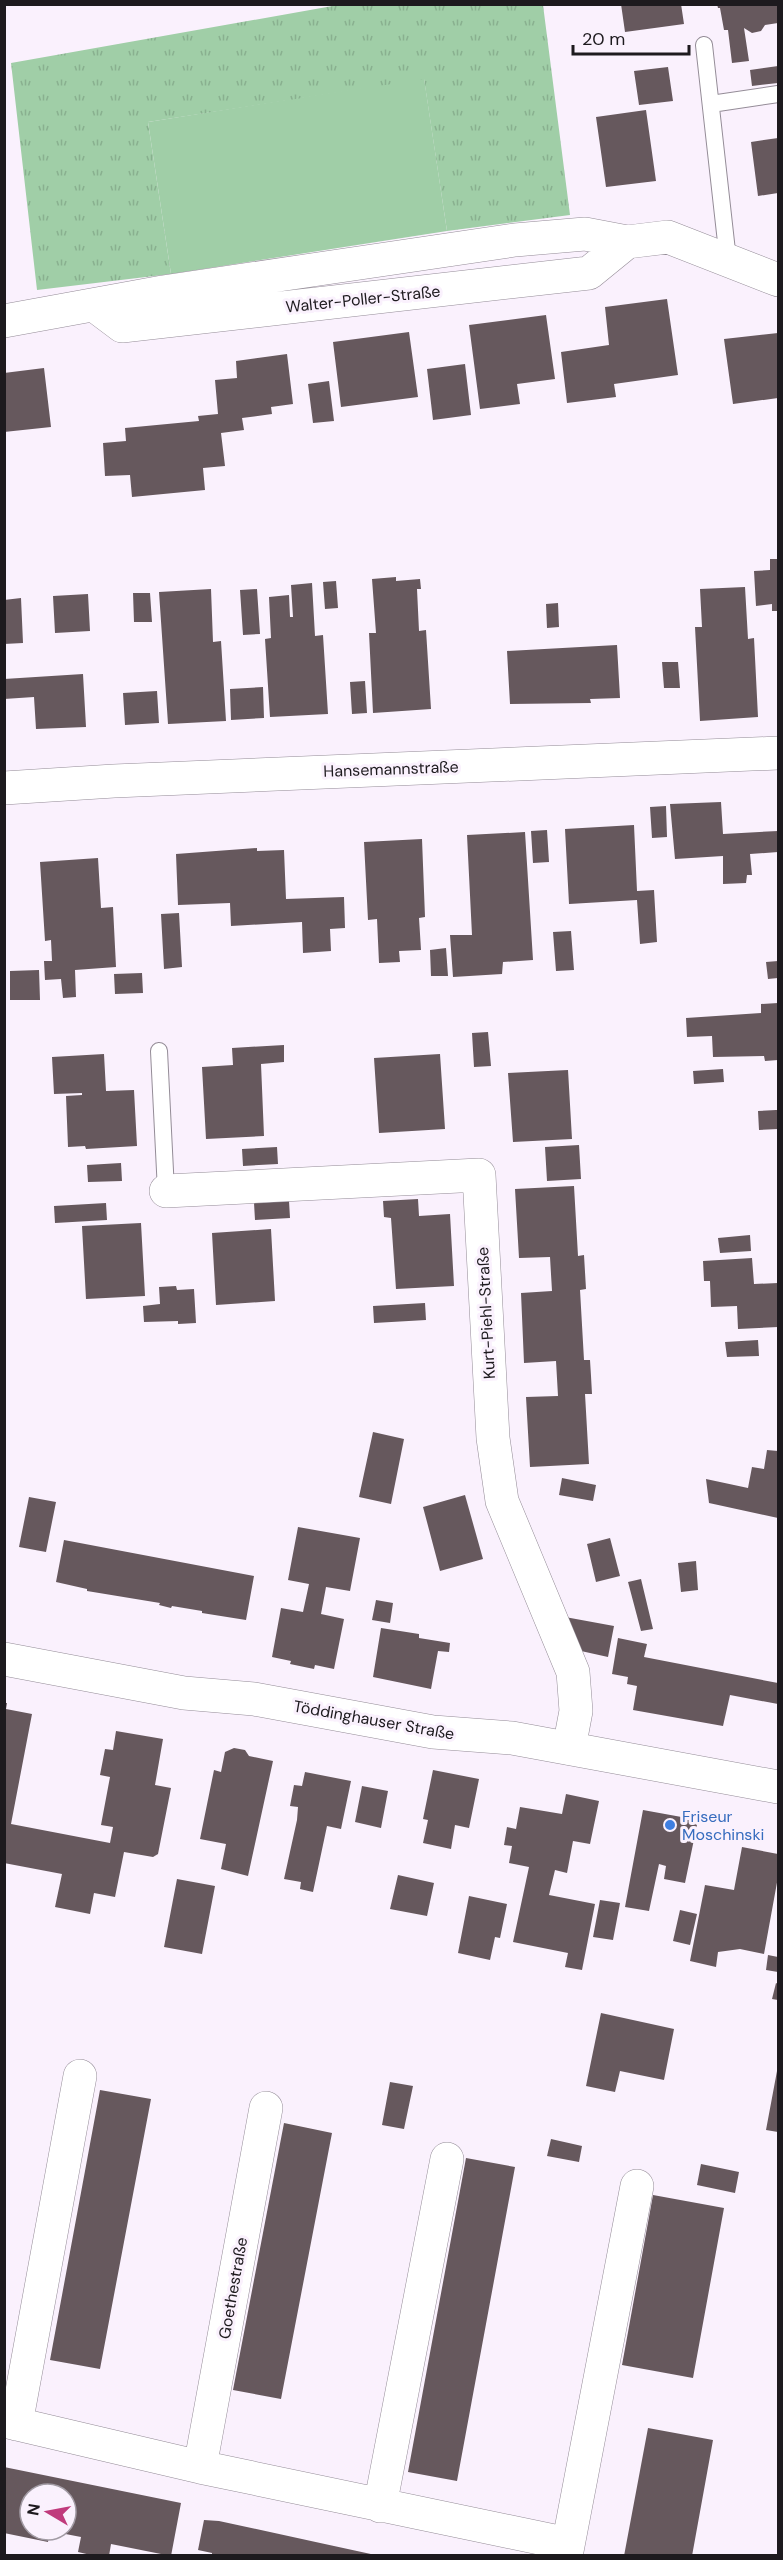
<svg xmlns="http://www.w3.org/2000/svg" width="783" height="2560" font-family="'DM Sans',sans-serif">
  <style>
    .grass { fill: #a0cea7 }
    .park { fill: url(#park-tufts) }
    .building { fill: #66585d; fill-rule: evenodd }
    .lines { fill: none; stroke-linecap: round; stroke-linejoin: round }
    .lane-casing { stroke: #948c97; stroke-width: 18 }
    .street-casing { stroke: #948c97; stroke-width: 34 }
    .secondary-casing { stroke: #948c97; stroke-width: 34 }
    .lane { stroke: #fff; stroke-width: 16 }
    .street { stroke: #fff; stroke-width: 33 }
    .secondary { stroke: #fff; stroke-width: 33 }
    .shop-dot { fill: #3f7fe0; stroke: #faf1fd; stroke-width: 2 }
    .labels { text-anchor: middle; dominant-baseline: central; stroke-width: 6; stroke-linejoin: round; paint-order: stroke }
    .street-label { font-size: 16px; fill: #1d1a1e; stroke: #faf1fd }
    .shop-label { font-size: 16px; fill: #366cbe; stroke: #faf1fd; text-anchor: start }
  </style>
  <defs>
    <pattern id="park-tufts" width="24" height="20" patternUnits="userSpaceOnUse" patternTransform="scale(1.5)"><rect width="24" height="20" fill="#a0cea7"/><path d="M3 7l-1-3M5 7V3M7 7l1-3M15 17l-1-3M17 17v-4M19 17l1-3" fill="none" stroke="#89b08f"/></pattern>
  </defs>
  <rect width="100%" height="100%" fill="#faf1fd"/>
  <!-- grass -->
  <path class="grass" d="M424,78L447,231L171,274L148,122Z"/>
  <!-- park -->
  <path class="park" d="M338,5H543L570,215L447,231L424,79L148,122L171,274L37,290L11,63Z"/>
  <!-- building -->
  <path class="building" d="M621,4H681L684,24L625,32Z
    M717,4H778V23L765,25L761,31L752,33L744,28L749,61L732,63L728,30H724L720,8H718Z
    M778,66V83L752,86L750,70Z
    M668,67L673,101L639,105L634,71Z
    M646,110L656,181L606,187L596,117Z
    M778,138V193L758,196L751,142Z
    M667,299L678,375L614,384L616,397L567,403L561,352L609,345L605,307Z
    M546,315L555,379L517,384L520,404L480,409L469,325Z
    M409,332L418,397L341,407L333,342Z
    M778,333V398L733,404L724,339Z
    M287,354L293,404L271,407L272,414L242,418L244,430L221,433L225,466L203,468L205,490L132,497L130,475L105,476L103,443L126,441L125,428L199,421L198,416L218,414L215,380L237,378L236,361Z
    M465,364L471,415L433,420L427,369Z
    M44,368L51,427L4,432V373Z
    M329,381L334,421L313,423L308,384Z
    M770,559H778V611H772V604L756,606L754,571L770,570Z
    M396,577V581L420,579L421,589H417L419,631L426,630L431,709L373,713L369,633H376L372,579Z
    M336,581L338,608L325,609L323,582Z
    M312,583L315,636L323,635L328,714L270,717L265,639L271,638L269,597L289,595L290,617H293L291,585Z
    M745,587L748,639L754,638L758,717L700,721L695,627H702L700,589Z
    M211,589L213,642L221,641L226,721L168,724L159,592Z
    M257,589L260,634L243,635L240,590Z
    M133,593H150L152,622H134Z
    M88,594L90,631L55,633L53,596Z
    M21,598L23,643L4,644V600Z
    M558,603L559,627L547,628L546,604Z
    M617,645L620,698L590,699L591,703L510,704L507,651Z
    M662,662H678L680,688H664Z
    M83,674L86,727L36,729L34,697L4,699V679Z
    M365,681L367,713L352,714L350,682Z
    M263,687L264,718L231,720L230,689Z
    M157,691L159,723L125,725L123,693Z
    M721,802L723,834L778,831V852L750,854L752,875H747L746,883L723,884V856L675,859L670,804Z
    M666,806L667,837L652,838L650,807Z
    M634,825L637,891L654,890L657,942L640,944L637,900L569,904L565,829Z
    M547,830L549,862L533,863L531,831Z
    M525,832L533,960L503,962L502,974L453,977L450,935H472L467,835Z
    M422,839L425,917L419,918L421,950L399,951L400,962L379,963L377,919L368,920L364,842Z
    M257,848V851L284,850L286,899L344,897L345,928L330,929L331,951L303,953L302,922L231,926L230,903L178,905L176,854Z
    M98,858L101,908L113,907L116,967L75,970L76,997L63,998L61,979L45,980L44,961H52L51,940L45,941L40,862Z
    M179,913L182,967L164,969L161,914Z
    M571,931L574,970L556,971L553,932Z
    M446,948L448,976H431L430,950Z
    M778,961V978L768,979L766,962Z
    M39,970L40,1000H10V971Z
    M142,973L143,993L115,994L114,974Z
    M778,1003V1060L765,1061L764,1056L713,1057L712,1036L687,1037L686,1018L761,1013V1004Z
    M488,1032L491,1066L474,1067L472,1033Z
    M284,1045V1062L261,1064L264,1136L206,1139L202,1067L233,1065L232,1048Z
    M104,1054L106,1091L134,1090L137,1146L86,1149L85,1146L68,1147L66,1096L82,1095V1093L54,1094L52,1057Z
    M440,1054L445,1129L379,1133L374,1058Z
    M723,1069L724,1082L694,1084L693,1071Z
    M568,1070L572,1139L513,1142L508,1073Z
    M776,1110H778V1129L759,1130L758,1111Z
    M579,1145L581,1179L547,1181L545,1147Z
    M277,1147L278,1164L243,1166L242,1149Z
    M121,1163L122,1181L88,1182L87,1165Z
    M574,1186L578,1256L584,1255L586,1289L580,1290L584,1360H590L591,1376L592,1394H585L589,1464L530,1467L526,1397L558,1396L556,1361L524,1363L521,1293L552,1291L550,1257L519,1258L515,1189Z
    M418,1199L419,1216L450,1214L454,1286L396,1289L391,1218L384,1217L383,1201Z
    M289,1201L290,1218L255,1220L254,1203Z
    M106,1203L107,1220L55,1223L54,1206Z
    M141,1223L145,1296L86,1299L82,1226Z
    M271,1229L275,1301L216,1305L212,1233Z
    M750,1235L751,1251L720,1253L718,1238Z
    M752,1258L754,1284L778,1283V1327L738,1329L737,1306L711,1307L710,1281H704L703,1261Z
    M176,1286L177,1290L194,1289L196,1323L178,1324V1321L144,1322L143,1306L160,1304L159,1287Z
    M425,1303L426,1320L374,1323L373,1306Z
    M758,1340L759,1356L727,1357L725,1342Z
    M373,1432L404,1439L391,1504L359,1497Z
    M767,1450L778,1451V1518L709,1503L706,1479L748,1488L752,1467L764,1469Z
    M562,1478L596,1485L593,1501L559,1495Z
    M465,1495L483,1559L440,1571L423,1507Z
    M29,1497L56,1502L46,1552L19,1547Z
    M298,1527L360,1538L350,1591L326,1587L321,1614L344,1619L334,1669L315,1665L314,1669L290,1664L291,1661L272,1657L281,1608L303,1612L309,1584L288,1580Z
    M610,1538L620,1576L596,1582L587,1544Z
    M64,1540L254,1576L246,1620L202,1613V1611L172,1606L171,1608L159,1605L160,1603L87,1591V1589L56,1582Z
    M696,1561L698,1590L681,1592L678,1563Z
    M641,1579L653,1629L641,1631L628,1582Z
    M376,1600L393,1603L390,1623L372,1620Z
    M565,1617L614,1626L608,1657L581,1651Z
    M381,1628L419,1634V1638L450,1643L449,1652L438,1651L431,1689L373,1677Z
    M618,1638L647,1644L644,1657L778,1683V1704L730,1695L723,1726L633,1710L637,1686L627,1684L628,1677L612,1674Z
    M4,1703H7L6,1709L32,1714L11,1824L110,1843L113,1827L101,1825L110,1777L100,1775L105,1749L113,1750L116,1731L163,1739L155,1785L171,1788L158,1854L153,1857L124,1852L115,1897L94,1893L90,1914L55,1907L62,1874L4,1863Z
    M234,1748L245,1750L249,1756L273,1761L248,1876L221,1869L226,1844L200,1839L214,1770L221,1772L225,1752Z
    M433,1770L479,1779L469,1828L455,1825L451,1849L423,1843L428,1820L423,1819Z
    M305,1772L351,1781L341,1829L327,1826L313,1892L300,1889L301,1882L284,1879L297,1820L298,1807L290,1806L294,1785L302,1786Z
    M362,1786L388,1791L381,1828L355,1822Z
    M566,1794L599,1801L590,1844L573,1841L567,1873L555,1870L549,1895L595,1904L582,1970L565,1967L568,1953L513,1942L529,1867L509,1863L512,1846L504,1845L507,1827L516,1829L520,1807L562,1814Z
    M643,1810L698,1820L685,1883L664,1879L666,1866L659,1864L649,1911L625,1907Z
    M742,1847L778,1854V1877L764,1954L740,1949L718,1952L716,1967L690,1961L705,1885L734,1890Z
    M398,1875L434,1883L427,1916L390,1909Z
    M177,1879L215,1886L202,1954L164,1947Z
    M469,1896L507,1904L500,1938L495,1937L490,1960L458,1953Z
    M600,1900L620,1903L613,1940L593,1937Z
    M680,1910L697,1914L690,1945L673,1941Z
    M768,1955L778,1957V1972L766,1970Z
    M776,1983L778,1984V2000L772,1999Z
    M601,2013L674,2029L664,2080L620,2071L615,2092L586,2086Z
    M777,2071H778V2132L766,2130Z
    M390,2082L413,2086L404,2129L382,2125Z
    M100,2090L151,2099L100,2369L50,2360Z
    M284,2123L332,2133L281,2399L233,2390Z
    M551,2139L582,2146L579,2162L547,2156Z
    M466,2158L515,2167L457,2481L408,2472Z
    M701,2164L739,2172L735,2193L697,2185Z
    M653,2195L724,2208L693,2378L622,2365Z
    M648,2428L713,2440L692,2556H624Z
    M4,2467L181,2503L171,2556L111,2544L109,2556H95L78,2552L81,2537L50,2531L48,2542L4,2533ZM30,2494H66V2530H30Z
    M204,2520L219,2521L380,2556H212V2553L198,2550Z"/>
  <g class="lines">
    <defs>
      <path id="lane" d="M704,45L728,260
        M711,104L778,94
        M159,1051L166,1191"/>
      <path id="street" d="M94,305L122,326L589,273L627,242
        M4,321L163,292L515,240L585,234L627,242L668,237L778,280
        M4,788L114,781L778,753
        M166,1191L479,1175L493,1438L502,1501L573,1672L576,1711L569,1748
        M4,2421L200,2467L568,2544
        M16,2424L80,2076
        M200,2467L266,2108
        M380,2506L447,2159
        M566,2556L637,2186"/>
      <path id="secondary" d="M4,1659L184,1693L254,1699L433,1732L512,1738L778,1787"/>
    </defs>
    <!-- lane casing -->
    <use href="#lane" class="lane-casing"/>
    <!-- street casing -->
    <use href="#street" class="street-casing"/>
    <!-- secondary casing -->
    <use href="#secondary" class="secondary-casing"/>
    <!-- lane -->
    <use href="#lane" class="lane"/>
    <!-- street -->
    <use href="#street" class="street"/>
    <!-- secondary -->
    <use href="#secondary" class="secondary"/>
  </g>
  <!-- markers -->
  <circle class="shop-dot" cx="670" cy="1825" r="6"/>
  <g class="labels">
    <!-- street labels -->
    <g class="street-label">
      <text transform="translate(363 299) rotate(-6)">Walter-Poller-Straße</text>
      <text transform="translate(391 769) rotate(-2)">Hansemannstraße</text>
      <text transform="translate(486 1313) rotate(-93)">Kurt-Piehl-Straße</text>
      <text transform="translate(374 1720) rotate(10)">Töddinghauser Straße</text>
      <text transform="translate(233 2288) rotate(-80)">Goethestraße</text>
    </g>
    <!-- shop labels -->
    <g class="shop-label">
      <text x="682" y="1816">Friseur<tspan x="682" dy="18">Moschinski</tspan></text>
    </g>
  </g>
  <!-- border -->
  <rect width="783" height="2560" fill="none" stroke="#1d1a1e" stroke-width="12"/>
  <!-- north arrow -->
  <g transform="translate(48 2512) rotate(280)"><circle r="28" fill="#faf1fd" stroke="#a29ba4" stroke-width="1.5"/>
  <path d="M0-4.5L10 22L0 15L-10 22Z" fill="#c03a7c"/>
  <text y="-9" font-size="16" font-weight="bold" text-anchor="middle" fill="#1d1a1e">N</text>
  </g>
  <!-- scale -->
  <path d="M573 45v9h116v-9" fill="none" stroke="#1d1a1e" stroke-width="3"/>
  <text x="582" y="45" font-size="18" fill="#1d1a1e" stroke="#faf1fd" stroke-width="4.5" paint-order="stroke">20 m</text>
</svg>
